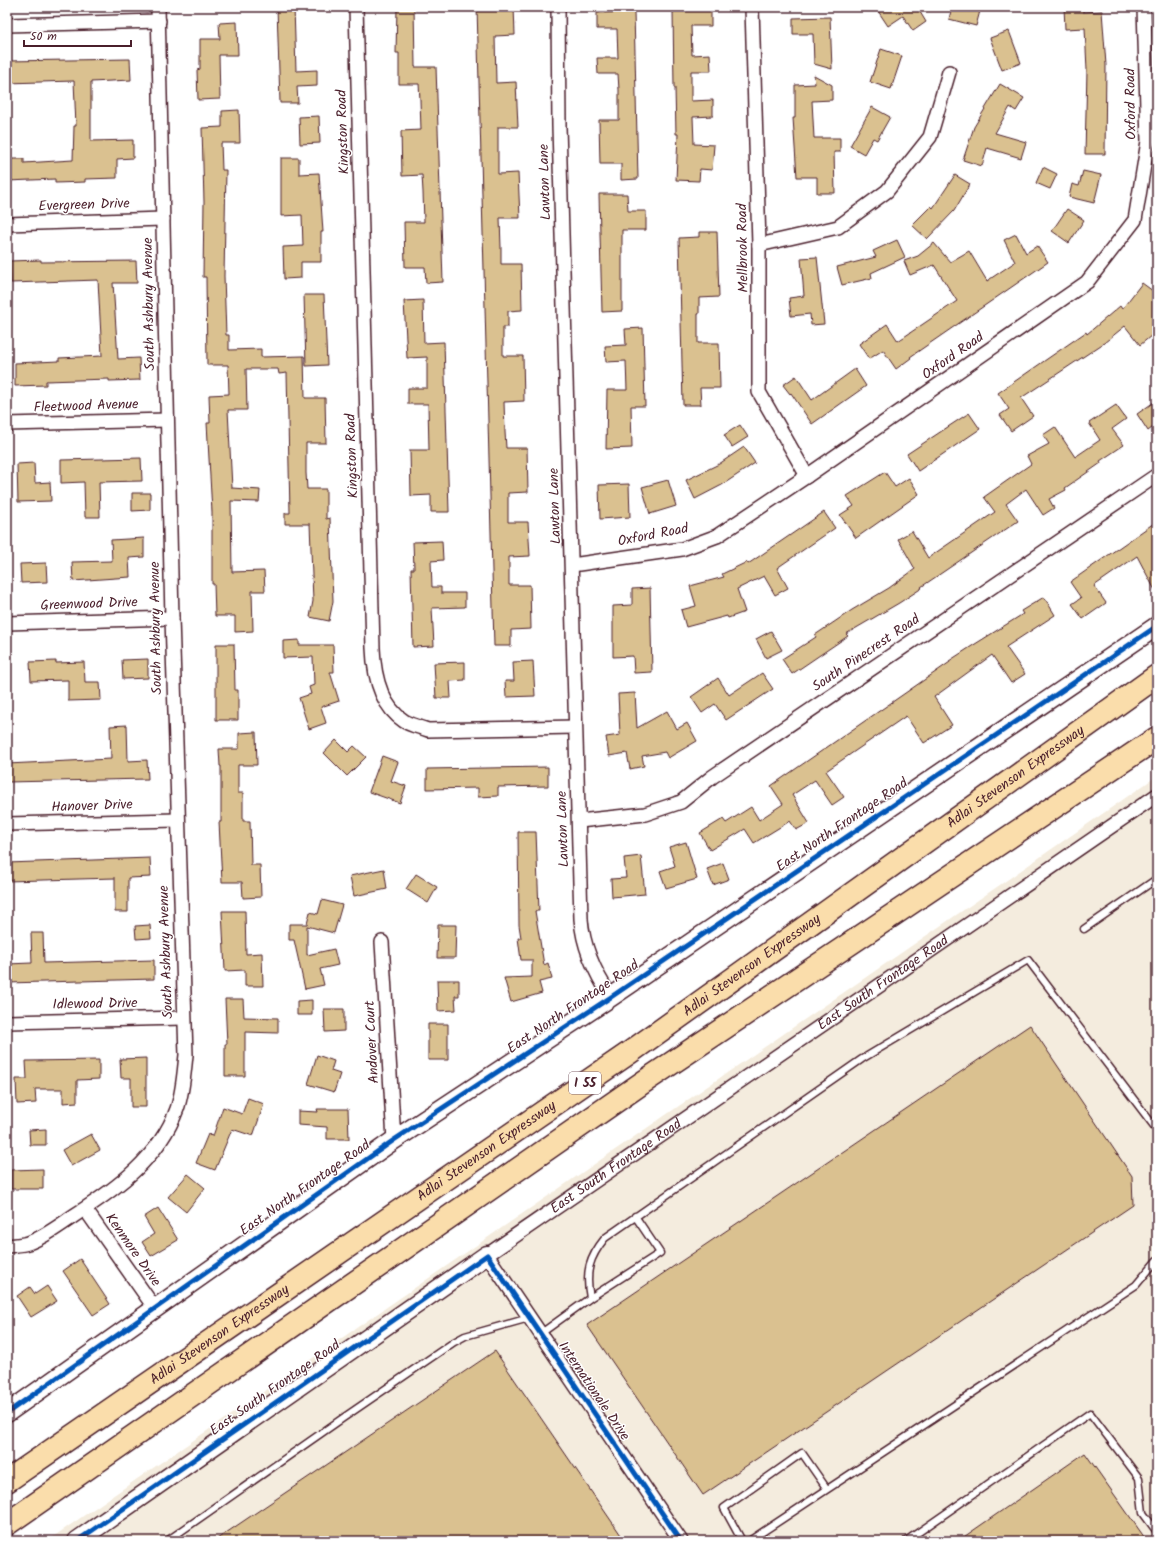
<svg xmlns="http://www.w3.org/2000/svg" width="1164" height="1548" font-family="Kalam,sans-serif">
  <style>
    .built { fill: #f4ecde }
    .building { fill: #dac190; stroke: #4a1f2b }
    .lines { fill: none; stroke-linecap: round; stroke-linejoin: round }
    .lane-casing { stroke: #4a1f2b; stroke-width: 9 }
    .street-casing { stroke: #4a1f2b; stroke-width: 16 }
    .secondary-casing { stroke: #4a1f2b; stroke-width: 21 }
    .highway-casing { stroke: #4a1f2b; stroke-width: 25 }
    .lane { stroke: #fff; stroke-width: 6 }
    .street { stroke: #fff; stroke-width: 13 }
    .secondary { stroke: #fff; stroke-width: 18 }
    .highway { stroke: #faddab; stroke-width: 22 }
    .cycleway-casing { stroke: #fff; stroke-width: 8 }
    .cycleway { stroke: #0057b8; stroke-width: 5 }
    .labels { text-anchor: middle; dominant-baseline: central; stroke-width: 3; stroke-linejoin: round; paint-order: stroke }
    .shield { fill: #fff; stroke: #80626b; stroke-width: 1 }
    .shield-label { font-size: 13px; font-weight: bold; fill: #4a1f2b }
    .street-label { font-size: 14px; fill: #4a1f2b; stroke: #fff }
  </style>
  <rect width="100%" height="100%" fill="#fff"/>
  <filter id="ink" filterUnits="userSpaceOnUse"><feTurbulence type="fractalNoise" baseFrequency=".025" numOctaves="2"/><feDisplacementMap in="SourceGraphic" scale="8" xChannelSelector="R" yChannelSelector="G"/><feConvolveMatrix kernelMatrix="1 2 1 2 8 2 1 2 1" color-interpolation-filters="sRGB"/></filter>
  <g filter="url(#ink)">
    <!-- built -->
    <path class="built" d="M1157,776V1541H47L1010,878Z"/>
    <!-- building -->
    <path class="building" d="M277,7H294L296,71L317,70V86L297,87L298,103H280Z
      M397,7H414L415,67H436L443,282L426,283L425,267H405L404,222H424L423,192L422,175L402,176L401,131L421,130L420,100L419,84H399V53H396Z
      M477,7H514L515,35L495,36L496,83L516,82L518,127H498V174L518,173L520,218H500L501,248V264H521L522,310L508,311V327H503V356H523L524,401L504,402L505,432L506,448H527L528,492L508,493V522H528L530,556L509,557V585H530L531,629L511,630V646H494Z
      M884,7H917L926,22L913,31L903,16L888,26L878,11Z
      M952,7H981L976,26L949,19Z
      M1064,7H1083V12L1102,11L1106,65L1105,154H1085L1087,70L1085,28L1065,29Z
      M673,10H711V26H691L692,55L710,54L711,71H691V101L713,100V116L693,117L694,144L714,145L712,170L700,169L699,181L676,180L678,134H676L675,88H674Z
      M634,12L638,179L621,180V164H600L599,120H619V90L618,74H598L597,58H618L617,29H597V13Z
      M830,17L832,69L814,64L813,34H793V18Z
      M237,22L238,55H219L220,99L198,100L197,70L200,69V39H220L219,23Z
      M1009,31L1021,63L1002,70L990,38Z
      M881,49L902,56L891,89L870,82Z
      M130,59L131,80L91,82V141L133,140V158L117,159V178L85,179V182L55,183V179L8,181L7,159H24V163L73,160L74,126H76L74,81L7,83V61Z
      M814,75L832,85V100L812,101L814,138H840V152H834L835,193H817V177H797L793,118H795V85L815,84Z
      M1000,84L1024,98L1016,111L1010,107L995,133L1026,142L1021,158L987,148L982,166L963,160L974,127Z
      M872,107L890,117L877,140L873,138L864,154L850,146Z
      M239,110L240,143H221L222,170H226L224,276L226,335H229V350L261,349V357L304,356L305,398H325L326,443H306V473L307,489H326V519L330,518L333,601L329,621L310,617L313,601L310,524H285V513H290L287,373L279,374L278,369H246L247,410H228L232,488L260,490L259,502L231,501L232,572L264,571L265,591H252L253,631L235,632V616H215L214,584H212V512L207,423H210L209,395L229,394L228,365H207L206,277H203L204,202L202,128L222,127V111Z
      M319,116L320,143L300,144L299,117Z
      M281,158H299V174L319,173L323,232H321V262H301V278L284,279L283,247L303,246L302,215L281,216Z
      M1043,167L1057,174L1050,189L1036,183Z
      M1083,171L1101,175L1094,203L1069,197L1072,184L1079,186Z
      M955,175L970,184L954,211L927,239L912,225L931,206L933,208Z
      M599,194H627L628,211H646V230H622V311L602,312Z
      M1067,209L1084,220L1069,243L1052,231Z
      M699,232H717L719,297L699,298V314H698V343H719L720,388H700L701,405H683L679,238L699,237Z
      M1016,234L1026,253L1037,246L1048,262L910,357L911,358L896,369L883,350L869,359L859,344L887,324L898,341L957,301L934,265L910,275L904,261L918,256L934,243L950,262L969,251L987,281L1015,262L1004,240Z
      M897,240L905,257L871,273L872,278L842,285L837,267L876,257L873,251Z
      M817,257L824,324L811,325L810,314L791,316L789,298L804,296L801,258Z
      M41,260V262L136,261L137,283H113L118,359L139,358L140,380L109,381V379L46,381V385L15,386V363L59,361V358L102,356L98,280L11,283L10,261Z
      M1142,283L1157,294V331L1140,345L1125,326L1104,343L1021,398L1033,416L1011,431L1000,415L1009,409L998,393L1086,332L1087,334L1120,306L1122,309Z
      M304,295H324L327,365L306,366Z
      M423,300L424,343L444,342L449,512H431V495L411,496L410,450H429L428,404H408V388H427V357L407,358L404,301Z
      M643,328L645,406H631L632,448L606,449L607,390H627L626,361L606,362L605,346L626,345L625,329Z
      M855,369L866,386L812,424L791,393L790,394L783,385L796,376L812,400Z
      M1157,400V424L1148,431L1137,414Z
      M1116,405L1126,419L1112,429L1124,445L1100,461L1101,463L1065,488L1066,490L1049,499L1054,508L1043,515L1026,489L1006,504L1018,521L921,587L922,588L899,603L846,634L848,636L792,674L782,659L816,637L815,635L852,610L889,588L915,569L898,539L912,531L928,558L995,512L984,497L1031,464L1027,456L1049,444L1043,435L1055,427L1075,457L1100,440L1089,423Z
      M969,413L980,429L918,471L907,454Z
      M740,425L748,437L732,447L724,435Z
      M744,447L755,463L722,485L695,499L686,480L719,464Z
      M141,458L142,481L99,482L100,517H85L84,482L61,483V460Z
      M34,463L35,483L50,482L51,501L18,502L17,464Z
      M885,472L895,487L909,478L919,494L856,538L840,515L854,506L847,496Z
      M668,480L676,506L650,514L642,487Z
      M629,484L630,517L600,519L599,485Z
      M132,493H150V510L132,511Z
      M824,512L835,528L777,568L788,588L775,595L764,576L737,589L745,612L728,618L727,616L686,627L681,610L696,606L690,586L724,577L722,574L747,562L748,564Z
      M1157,521V594L1137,556L1094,586L1106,603L1083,619L1072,604L1081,598L1070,582Z
      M144,538V557L129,558L130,577L73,581L72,562L112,561L111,540Z
      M442,541L443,560L431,561L432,587H441V593H465V607L432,608L434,646L413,647L411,569H414L413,542Z
      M46,563L47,582L21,583L20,564Z
      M650,588L652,672L634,673L633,656L613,657V606L632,605V589Z
      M1044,597L1055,615L1006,647L1025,674L1011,683L992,655L934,697L952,725L924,743L906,716L826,771L844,797L832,805L815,780L792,795L809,823L796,830L790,821L754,843L745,829L710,850L700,833L723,819L726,823L751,807L759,820L783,804L771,786L950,662L949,661L972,646L1023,614L1021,611Z
      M771,631L782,650L766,658L756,639Z
      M299,640V645H333L334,672H330L339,701L321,707L326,723L309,729L299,698L311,694L309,687L314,685L313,657L283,658V641Z
      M216,644H234L235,690H238V720H216Z
      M148,659V678L123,679L122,660Z
      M56,661V663L84,662L85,682H100L101,700L68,701V680L31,681L30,662Z
      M533,661L535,696L506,697L505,681H514L513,662Z
      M465,662V680L450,681L451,698H436L434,663Z
      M762,673L773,689L726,720L715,704L702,713L691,697L718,678L729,695Z
      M635,693L637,728L667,711L677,729L687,723L697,741L668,758L665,752L642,756L644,766L630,769L627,753L609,756L606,737L620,735L618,694Z
      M127,725L128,761L147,760L148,779L7,782V764L111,759L110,726Z
      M256,732L257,765H238V793H243V821H250L251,865H260L261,897L243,898L242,882H222L219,822H221V766H220L219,749H239V733Z
      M336,740L348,752L354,746L366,757L347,776L324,753Z
      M382,756L398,762L391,781L406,786L400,803L369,792Z
      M548,767V786L498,787V796L478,797V788L427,789V769Z
      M518,832H536L539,911H535L544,965L548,963L552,979L539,982L542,993L511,1002L504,978L532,977V960H521L518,938H521L519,925Z
      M686,842L697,879L666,888L660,871L675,866L669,847Z
      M641,856L645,894L612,897L611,879L626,878L624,858Z
      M150,858L151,877L128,878V912H115V878L7,881V863Z
      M723,863L729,879L713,885L707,869Z
      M384,869L387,889L354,896L350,876Z
      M416,874L437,887L428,903L406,889Z
      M322,900L342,905L334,933L307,926V955L334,949L338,965L320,969L324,985L305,989L294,940H289V924H307L310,912L318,914Z
      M222,911H245L246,954L262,953L263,986H245V970L225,971Z
      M150,925L151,938L136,939L135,926Z
      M438,925H456L455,958H437Z
      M31,933H43L44,963L154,960V979L7,983V964L32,963Z
      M437,980H459V996H455L456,1010L438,1011Z
      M225,999H243L244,1017L278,1018V1033L245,1032V1076H225V1044H227Z
      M312,1000V1015H297V1001Z
      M324,1009H344V1031L325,1032Z
      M428,1024H448V1060H428Z
      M1030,1025L1132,1176L1133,1205L703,1495L587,1325Z
      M317,1055L334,1061L331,1071L340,1074L334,1092L308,1084Z
      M146,1058V1107H131V1078H121L120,1059Z
      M99,1060V1079L77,1080V1102L63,1103V1089H35L36,1103L17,1104L16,1079H27L26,1061Z
      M248,1098L264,1104L253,1136L232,1129L215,1170L196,1163L208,1134L213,1136L223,1107L242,1114Z
      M317,1109H348L349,1139H327V1127L298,1125V1111L318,1112Z
      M46,1129V1145H30L29,1130Z
      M91,1134L100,1150L71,1166L62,1150Z
      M43,1169V1189H11V1170Z
      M188,1174L205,1188L186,1212L168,1197Z
      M158,1208L178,1240L151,1256L142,1242L154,1234L144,1217Z
      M80,1259L110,1304L93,1315L63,1271Z
      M47,1286L57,1301L31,1317L17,1296L30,1287L35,1294Z
      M495,1351L625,1541H214Z
      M1085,1453L1147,1541H958Z"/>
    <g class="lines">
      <defs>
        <path id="lane" d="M1084,929L1155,880
          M590,1298L660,1253L635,1216
          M540,1334L590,1298C585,1272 589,1258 605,1238L862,1059L1028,960L1157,1130
          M167,1541L343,1418L454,1342L465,1336L529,1318
          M742,1541L724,1508L802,1453L827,1489
          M749,1541L1136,1285L1157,1260
          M906,1541L1090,1413L1139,1478L1143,1513L1157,1532"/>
        <g id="street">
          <path d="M356,7L373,648C374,676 380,705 404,721C410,725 420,727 428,730L575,727"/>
          <path d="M558,7L559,126L581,919C583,948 595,973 611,997"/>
          <path d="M752,7L759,245V392L807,476"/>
          <path d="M7,25L159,21"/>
          <path d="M7,224L163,219"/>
          <path d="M759,245L838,227L887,191L930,137L949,72"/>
          <path d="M7,424L167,420"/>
          <path d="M572,565L682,549L717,536L807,476L1087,282L1135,220L1148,141L1144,7"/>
          <path d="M7,623L172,618"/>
          <path d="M579,821L645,814L681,802L712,777L1157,475"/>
          <path d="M7,824L177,820"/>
          <path d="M382,942L394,1140"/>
          <path d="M7,1022L184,1018"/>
          <path d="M85,1209L156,1310"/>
          <path d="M7,1246C14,1245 22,1245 28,1243C45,1237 60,1225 75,1215C117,1188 159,1158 177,1109C183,1092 184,1073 186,1055L172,618L158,7"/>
          <path id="s1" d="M681,1541L487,1255L1157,795"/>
        </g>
        <path id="secondary" d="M7,1413L394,1140L611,997L1157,626
          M77,1541L487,1255"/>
        <g id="highway">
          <path id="s2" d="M7,1481L629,1053L1157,676"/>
          <path d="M7,1524L645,1081L1157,738"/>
        </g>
      </defs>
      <!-- lane casing -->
      <use href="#lane" class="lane-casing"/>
      <!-- street casing -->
      <use href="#street" class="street-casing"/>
      <!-- secondary casing -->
      <use href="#secondary" class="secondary-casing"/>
      <!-- highway casing -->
      <use href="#highway" class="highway-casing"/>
      <!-- lane -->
      <use href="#lane" class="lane"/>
      <!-- street -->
      <use href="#street" class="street"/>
      <!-- secondary -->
      <use href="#secondary" class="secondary"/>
      <!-- highway -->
      <use href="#highway" class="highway"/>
      <defs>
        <path id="cycleway" d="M7,1413L394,1140L611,997L1157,626
          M77,1541L487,1255L681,1541"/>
      </defs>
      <!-- cycleway casing -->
      <use href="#cycleway" class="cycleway-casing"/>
      <!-- cycleway -->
      <use href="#cycleway" class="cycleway"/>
    </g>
  </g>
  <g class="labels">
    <!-- shield labels -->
    <rect class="shield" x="569" y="1072" width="32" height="22" rx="3"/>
    <g class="shield-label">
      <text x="585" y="1083">I 55</text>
    </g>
    <!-- street labels -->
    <g class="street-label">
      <text transform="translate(1131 104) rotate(-91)">Oxford Road</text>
      <text transform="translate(343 132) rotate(-92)">Kingston Road</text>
      <text transform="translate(545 182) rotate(-92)">Lawton Lane</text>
      <text transform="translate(84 205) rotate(-2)">Evergreen Drive</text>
      <text transform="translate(743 248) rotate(-91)">Mellbrook Road</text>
      <text transform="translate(149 304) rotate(-91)">South Ashbury Avenue</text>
      <text transform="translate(953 356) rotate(-35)">Oxford Road</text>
      <text transform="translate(86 406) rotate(-2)">Fleetwood Avenue</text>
      <text transform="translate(352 456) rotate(-92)">Kingston Road</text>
      <text transform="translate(555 506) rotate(-92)">Lawton Lane</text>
      <text transform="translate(653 535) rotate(-11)">Oxford Road</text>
      <text transform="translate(89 604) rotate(-2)">Greenwood Drive</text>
      <text transform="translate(156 628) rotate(-91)">South Ashbury Avenue</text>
      <text transform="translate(866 653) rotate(-34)">South Pinecrest Road</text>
      <text stroke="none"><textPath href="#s2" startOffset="1230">Adlai Stevenson Expressway</textPath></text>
      <text transform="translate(92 806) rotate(-2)">Hanover Drive</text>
      <text transform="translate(842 825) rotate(-34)">East North Frontage Road</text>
      <text transform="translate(563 829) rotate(-92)">Lawton Lane</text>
      <text transform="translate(166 952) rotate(-92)">South Ashbury Avenue</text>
      <text stroke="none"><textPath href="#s2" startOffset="906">Adlai Stevenson Expressway</textPath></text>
      <text stroke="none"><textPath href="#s1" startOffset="826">East South Frontage Road</textPath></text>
      <text transform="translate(95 1004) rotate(-1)">Idlewood Drive</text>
      <text transform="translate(573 1007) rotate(-34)">East North Frontage Road</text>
      <text transform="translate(372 1042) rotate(-93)">Andover Court</text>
      <text stroke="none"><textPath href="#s2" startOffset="582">Adlai Stevenson Expressway</textPath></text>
      <text stroke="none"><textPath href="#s1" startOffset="502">East South Frontage Road</textPath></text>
      <text transform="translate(305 1188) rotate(-35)">East North Frontage Road</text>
      <text transform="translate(133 1250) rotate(55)">Kenmore Drive</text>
      <text stroke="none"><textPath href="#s2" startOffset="258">Adlai Stevenson Expressway</textPath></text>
      <text transform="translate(275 1388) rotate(-35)">East South Frontage Road</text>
      <text transform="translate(594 1391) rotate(56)">Internationale Drive</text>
    </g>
  </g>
  <!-- margin -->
  <rect width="1164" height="1548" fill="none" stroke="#fff" stroke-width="24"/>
  <rect x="12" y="12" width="1140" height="1524" fill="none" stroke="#4a1f2b" stroke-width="1.5" filter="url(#ink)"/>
  <!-- scale -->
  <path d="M24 40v6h107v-6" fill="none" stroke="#4a1f2b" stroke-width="2"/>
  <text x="30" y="40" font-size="12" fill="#4a1f2b" stroke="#ffffff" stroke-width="3" paint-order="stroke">50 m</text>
</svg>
